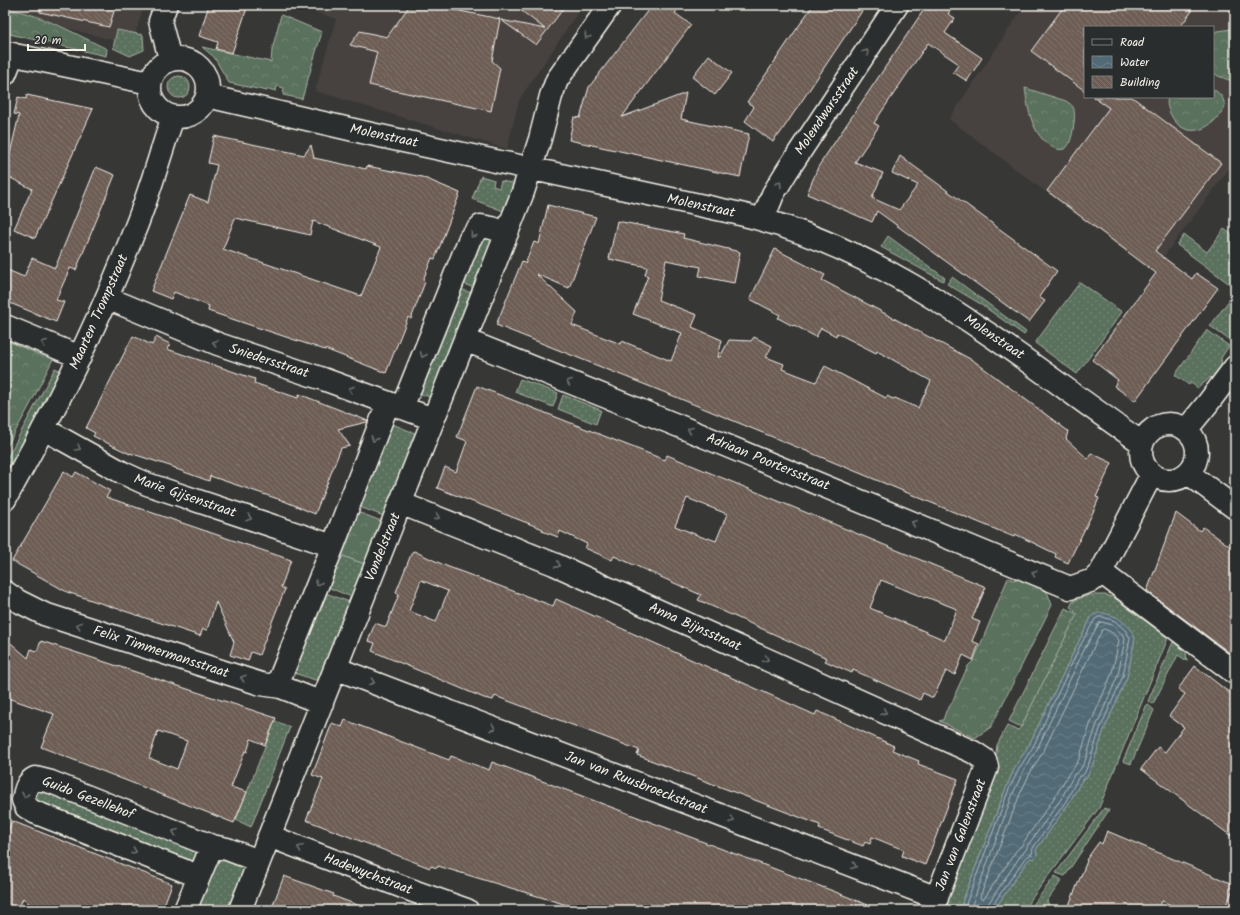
<svg xmlns="http://www.w3.org/2000/svg" width="1240" height="915" font-family="Kalam,sans-serif">
  <style>
    .built { fill: #47423f; fill-rule: evenodd }
    .grass { fill: url(#grass-dots); stroke: #a7b1a2 }
    .forest { fill: url(#forest-crowns); stroke: #a7b1a2 }
    .water { fill: url(#water-waves); stroke: #92a0a4 }
    .lines { fill: none; stroke-linecap: round; stroke-linejoin: round }
    .shore { stroke: #b3bbba; stroke-width: 1 }
    .building { fill: url(#building-back-hatch); stroke: #f4f1e8; fill-rule: evenodd }
    .minor-casing { stroke: #f4f1e8; stroke-width: 25 }
    .minor { stroke: #2a2d2e; stroke-width: 22 }
    .oneway { stroke: #71726f }
    .labels { text-anchor: middle; dominant-baseline: central; stroke-width: 3; stroke-linejoin: round; paint-order: stroke }
    .street-label { font-size: 14px; fill: #f4f1e8; stroke: #2a2d2e }
  </style>
  <defs>
    <pattern id="grass-dots" width="8" height="8" patternUnits="userSpaceOnUse"><rect width="8" height="8" fill="#5a715d"/><path d="M2 2h.1M6 6h.1" fill="none" stroke="#728674" stroke-width="1.8" stroke-linecap="round"/></pattern>
    <pattern id="forest-crowns" width="20" height="18" patternUnits="userSpaceOnUse"><rect width="20" height="18" fill="#5a715d"/><path d="M2 6a3 3 0 1 1 6 0M12 15a3 3 0 1 1 6 0" fill="none" stroke="#728674"/></pattern>
    <pattern id="water-waves" width="16" height="10" patternUnits="userSpaceOnUse"><rect width="16" height="10" fill="#516a76"/><path d="M0 5q4-4 8 0t8 0" fill="none" stroke="#6b808a"/></pattern>
    <pattern id="building-back-hatch" width="6" height="6" patternUnits="userSpaceOnUse"><rect width="6" height="6" fill="#6d5d55"/><path d="M-1 5l2 2M0 0l6 6M5-1l2 2" fill="none" stroke="#82756d"/></pattern>
  </defs>
  <rect width="100%" height="100%" fill="#373736"/>
  <filter id="ink" filterUnits="userSpaceOnUse"><feTurbulence type="fractalNoise" baseFrequency=".025" numOctaves="2"/><feDisplacementMap in="SourceGraphic" scale="8" xChannelSelector="R" yChannelSelector="G"/><feConvolveMatrix kernelMatrix="1 2 1 2 8 2 1 2 1" color-interpolation-filters="sRGB"/></filter>
  <g filter="url(#ink)">
    <!-- built -->
    <path class="built" d="M5,5H144L132,45L5,12Z
      M296,5H583L519,100L507,149L315,91L336,19Z
      M1025,5H1235V161L1152,272L949,119ZM1085,27H1213V97H1085Z"/>
    <!-- grass -->
    <path class="grass" d="M117,30L143,35L144,50L130,56L113,48Z
      M168 87a11 11 0 1 1 22 0a11 11 0 1 1-22 0Z
      M481,176L494,180L493,186L499,188L501,181L517,184L506,212L472,199Z
      M1224,229L1235,237V288L1177,245L1184,235L1207,252Z
      M480,236L492,239L493,241L476,289L460,282Z
      M888,236L945,278L943,281L881,247Z
      M952,277L1026,332L1024,335L979,303L947,284Z
      M1080,282L1122,312L1077,374L1035,343Z
      M458,288L474,294L433,398L417,393Z
      M1233,295L1235,297V338L1232,342L1210,326Z
      M1207,330L1229,346L1221,358L1222,369L1214,380L1211,377L1198,388L1191,383L1189,385L1175,375Z
      M55,368L63,372L13,464L5,462Z
      M520,379L558,393L553,407L515,392Z
      M563,395L601,410L596,424L558,409Z
      M390,423L417,434L386,517L357,506Z
      M338,554L367,565L354,598L325,586Z
      M323,592L352,603L321,682L291,672Z
      M1089,595H1105L1113,597L1168,638L1099,808L1023,910H994L1028,860L1031,858L1034,859L1037,856L1036,850L1069,803L1082,780L1093,764L1104,730L1127,677L1135,638L1092,616L1077,645L1029,745L1016,765L1006,788L963,900L960,910H938L995,760L997,745L1007,726L1018,730L1021,727L1076,614L1074,613L1075,611L1070,607L1073,601Z
      M1173,642L1186,652L1187,661L1178,655L1153,704L1148,701Z
      M1147,704L1154,710L1131,764L1123,761Z
      M275,721L290,727L251,827L236,820Z
      M49,789L198,847L196,864L37,801L35,798C37,791 42,790 49,789Z
      M1104,808L1109,810L1065,876L1056,873Z
      M219,857L238,861L243,867L244,875L231,910H193L211,866Z
      M1055,876L1062,880L1047,901L1051,909L1050,910H1029Z"/>
    <!-- forest -->
    <path class="forest" d="M5,9C35,11 80,36 107,49L106,56L5,33Z
      M281,15L322,32L302,99L283,95L284,88L277,86L276,91L268,89L267,91L229,83L214,57L202,47L271,62L272,50Z
      M1232,29L1235,30V82L1218,76L1213,72V33L1218,31Z
      M1025,88L1066,101C1070,104 1073,105 1074,110C1076,117 1072,144 1066,148C1062,151 1056,149 1052,147C1032,135 1028,110 1025,88Z
      M1213,89C1220,93 1224,98 1225,107C1221,112 1218,118 1213,122C1198,135 1180,133 1171,115C1168,109 1166,104 1168,97H1213Z
      M5,340L43,356L56,353L30,405L5,450V403L11,393L5,389Z
      M355,511L384,522L367,565L338,554Z
      M1008,578L1013,580L1019,578L1046,589L1052,605L991,727L975,738L939,721L943,720L946,711L952,703L956,692L968,666L974,660Z
      M1065,608L1077,614L1021,727L1009,721Z"/>
    <!-- water -->
    <path class="water" d="M1098,613H1104L1117,617L1130,628L1135,638L1127,677L1104,730L1093,764L1087,777L1082,780L1069,803L1036,850L1037,856L1034,859L1031,858L1028,860L994,910H960L963,900L1006,788L1016,765L1029,745L1077,645L1092,616Z"/>
    <g class="lines">
      <!-- shore -->
      <path class="shore" d="M1104,629C1110,631 1117,635 1119,641L1112,673L1090,725L1079,759L1075,766L1069,773L1056,795L1021,846L1016,851L984,899H981L980,897L1020,794L1030,773L1043,752L1102,630Z
        M965,910L967,901L1009,789L1020,767L1033,747L1080,646L1095,619L1099,617H1103L1115,621L1126,631L1130,638L1123,676L1100,729L1089,763L1084,774L1078,778L1066,801L1033,848L1032,854L1025,858L992,906L991,910
        M970,910L1014,791L1024,770L1037,749L1085,648L1099,623L1102,622L1112,625L1122,634L1125,639L1118,675L1096,727L1085,761L1080,770L1074,775L1061,799L1028,845L1026,850L1021,855L988,904L986,910"/>
    </g>
    <!-- building -->
    <path class="building" d="M40,5H116L109,27L40,12Z
      M209,5H248L232,53L216,49L218,42L199,36Z
      M410,5H430L500,19L492,61L500,68L491,111L369,85L377,52L350,45L360,31L387,37Z
      M514,5H566L536,45L501,20L545,29Z
      M652,5H681L675,13L691,25L622,117L686,93L681,119L749,134L740,177L569,140L574,117L580,118L589,87Z
      M813,5H866L779,135H777L773,142L745,121L754,107L747,102Z
      M927,5H954L948,14L955,18L945,33L982,58L967,81L953,72L959,64L928,43L874,123L879,126L855,162L883,173L872,198L899,210L918,185L892,173L900,156L1057,271L1039,297L1045,301L1029,322L877,211L872,222L807,194L818,167Z
      M1065,5H1184L1192,11L1180,27H1085V91L1031,51Z
      M709,55L732,73L715,95L692,77Z
      M27,95L93,109L35,238L14,229L32,189L5,175V156L9,158L19,115L14,114L18,97L26,99Z
      M1093,97H1132L1221,163L1155,251L1192,279L1196,273L1218,288L1135,401L1114,386L1118,380L1092,360L1156,273L1047,191L1109,108Z
      M214,136L304,155L311,145L314,158L366,169L367,166L422,177L460,193L435,259L432,258L423,280L425,282L411,319L408,317L386,373L325,349V350L208,311L209,306L174,292L171,299L151,291L190,195L208,202L217,165L208,163ZM235,218L310,235L313,221L381,247L361,296L223,249Z
      M96,167L115,175L76,270L70,268L56,300L64,302L56,322L5,301V269L24,277L32,258L55,268Z
      M548,205L596,217L569,288L536,274L577,312L572,325L605,338L621,344L622,341L671,361L682,333L633,314L648,276L645,275L647,267L609,259L617,221L684,234L683,238L740,252L734,283L699,276L701,267L666,260L658,300L697,315L692,327L722,340L718,357H720L729,340L751,341L754,337L772,346L766,357L784,364L782,369L816,382L825,366L886,398L887,396L893,399L895,398L918,408L931,381L877,351L876,353L837,333L836,336L821,328L816,337L794,325L793,326L778,318L780,315L750,299L775,249L825,275L822,280L974,361L1068,431L1066,439L1088,459L1091,453L1112,463L1096,497L1099,498L1094,510L1068,563L1055,557L1056,554L1015,534L1014,537L676,397L496,325L522,261L525,264L534,242L539,244Z
      M133,336L152,345L156,337L170,344L167,349L255,379L254,383L298,398L299,394L368,421L367,422L338,429L350,446L341,448L315,514L284,501L210,476L209,481L176,469V468L130,453V454L93,436L95,433L86,428Z
      M477,386L665,460L667,455L986,587L972,619L980,622L972,641L979,644L973,660L963,655L955,675L946,671L933,698L923,693L920,700L853,670L852,673L825,661L827,658L698,600L701,595L614,556L612,560L585,548L587,544L560,531L558,537L542,531L543,529L437,488L445,467L456,472L467,441L457,437ZM687,498L727,514L716,541L708,538L707,539L675,526ZM881,580L925,598L926,597L957,609L945,640L870,608Z
      M64,471L73,477L76,472L110,491L106,497L291,560L281,587L285,589L259,655L251,652L248,661L230,655L234,642L216,602L207,630L203,629L200,636L67,592L12,561Z
      M1176,513L1200,531L1203,527L1235,550V657L1147,591Z
      M414,551L446,566L553,606L556,599L815,715L817,711L833,718L894,746L892,750L919,761L918,764L958,779L925,865L902,856L904,850L872,837L870,844L865,842L863,846L819,829L820,825L637,755L639,750L495,696L493,700L484,698L372,651L375,643L368,641L375,623L386,627L399,594L396,592L412,552ZM421,580L448,591L436,622L409,611Z
      M5,638L28,658L31,649L37,651L41,641L276,718L265,745L251,739L247,752L245,751L231,787L247,792L234,823L41,747L54,714L5,697ZM158,731L187,741L177,769L149,758Z
      M1195,666L1235,697V839L1141,769L1158,747L1165,752L1184,727L1169,716L1185,694L1178,689Z
      M345,720L449,760L451,756L489,770L492,762L833,891L878,909L877,910H575L566,908L567,905L438,866L437,868L431,866L430,868L306,820L323,779L312,775L318,760L332,723L342,727Z
      M12,821L172,884L162,910H36L23,898L18,910H5V839Z
      M1107,831L1235,885L1224,910H1183L1162,901L1158,910H1067L1087,861L1086,860L1099,842L1102,844Z
      M284,876L334,894L333,896L371,910H271Z"/>
    <g class="lines">
      <defs>
        <path id="minor" d="M166,5L160,21L170,59
          M5,53L150,83
          M150 88a29 29 0 1 1 58 0a29 29 0 1 1-58 0Z
          M5,74L13,54
          M207,96L371,134L736,213C893,249 1013,354 1142,443
          M763,219L773,194L787,171L897,5
          M107,298L218,344L323,379L433,419
          M5,326L80,357
          M465,340L679,426L1070,588L1093,580L1101,572L1146,485L1152,475
          M402,408L470,238L481,226L492,228L507,233
          M1141 452a28 28 0 1 1 56 0a28 28 0 1 1-56 0Z
          M44,429L123,473L147,484L333,546
          M1186,430L1208,403L1235,367
          M1188,473L1235,508
          M5,499C55,411 99,322 135,229C150,192 160,154 173,117
          M400,503L554,564L973,752L985,760L987,767L932,910
          M1101,572L1235,673
          M5,592L18,601L44,614L261,684L281,687L322,703
          M335,668L937,898
          M281,687L280,678L333,546L388,403
          M269,836L416,892L467,910
          M198,876L34,812L26,807L23,800C25,792 26,782 35,778L51,782L212,846
          M185,910L212,846L227,849L259,861
          M240,910L523,192L540,139L551,96L557,80L610,5"/>
      </defs>
      <!-- minor casing -->
      <use href="#minor" class="minor-casing"/>
      <!-- minor -->
      <use href="#minor" class="minor"/>
    </g>
    <!-- one-way arrows -->
    <defs><path id="oneway-chevron" d="M-2-3.5L2.5 0L-2 3.5" fill="none" stroke-width="1.6" stroke-linecap="round" stroke-linejoin="round"/></defs>
    <g class="oneway">
      <use href="#oneway-chevron" transform="translate(587 36) rotate(126)"/>
      <use href="#oneway-chevron" transform="translate(866 52) rotate(-56)"/>
      <use href="#oneway-chevron" transform="translate(779 184) rotate(-59)"/>
      <use href="#oneway-chevron" transform="translate(473 235) rotate(128)"/>
      <use href="#oneway-chevron" transform="translate(44 343) rotate(-158)"/>
      <use href="#oneway-chevron" transform="translate(215 343) rotate(-159)"/>
      <use href="#oneway-chevron" transform="translate(423 355) rotate(112)"/>
      <use href="#oneway-chevron" transform="translate(569 382) rotate(-158)"/>
      <use href="#oneway-chevron" transform="translate(351 389) rotate(-160)"/>
      <use href="#oneway-chevron" transform="translate(690 430) rotate(-157)"/>
      <use href="#oneway-chevron" transform="translate(374 439) rotate(111)"/>
      <use href="#oneway-chevron" transform="translate(78 448) rotate(30)"/>
      <use href="#oneway-chevron" transform="translate(437 517) rotate(21)"/>
      <use href="#oneway-chevron" transform="translate(249 518) rotate(19)"/>
      <use href="#oneway-chevron" transform="translate(914 523) rotate(-157)"/>
      <use href="#oneway-chevron" transform="translate(558 565) rotate(24)"/>
      <use href="#oneway-chevron" transform="translate(1034 573) rotate(-158)"/>
      <use href="#oneway-chevron" transform="translate(318 583) rotate(112)"/>
      <use href="#oneway-chevron" transform="translate(79 625) rotate(-162)"/>
      <use href="#oneway-chevron" transform="translate(766 659) rotate(24)"/>
      <use href="#oneway-chevron" transform="translate(243 678) rotate(-162)"/>
      <use href="#oneway-chevron" transform="translate(372 682) rotate(21)"/>
      <use href="#oneway-chevron" transform="translate(884 712) rotate(24)"/>
      <use href="#oneway-chevron" transform="translate(493 728) rotate(21)"/>
      <use href="#oneway-chevron" transform="translate(25 795) rotate(102)"/>
      <use href="#oneway-chevron" transform="translate(732 820) rotate(21)"/>
      <use href="#oneway-chevron" transform="translate(175 832) rotate(-158)"/>
      <use href="#oneway-chevron" transform="translate(300 848) rotate(-159)"/>
      <use href="#oneway-chevron" transform="translate(134 851) rotate(21)"/>
      <use href="#oneway-chevron" transform="translate(854 866) rotate(21)"/>
    </g>
  </g>
  <g class="labels">
    <!-- street labels -->
    <g class="street-label">
      <text transform="translate(827 111) rotate(-56)">Molendwarsstraat</text>
      <text transform="translate(384 136) rotate(12)">Molenstraat</text>
      <text transform="translate(701 206) rotate(12)">Molenstraat</text>
      <text transform="translate(99 312) rotate(-66)">Maarten Trompstraat</text>
      <text transform="translate(994 337) rotate(34)">Molenstraat</text>
      <text transform="translate(269 361) rotate(18)">Sniedersstraat</text>
      <text transform="translate(768 462) rotate(22)">Adriaan Poortersstraat</text>
      <text transform="translate(185 496) rotate(19)">Marie Gijsenstraat</text>
      <text transform="translate(383 547) rotate(-68)">Vondelstraat</text>
      <text transform="translate(695 627) rotate(24)">Anna Bijnsstraat</text>
      <text transform="translate(161 652) rotate(18)">Felix Timmermansstraat</text>
      <text transform="translate(636 783) rotate(21)">Jan van Ruusbroeckstraat</text>
      <text transform="translate(88 798) rotate(21)">Guido Gezellehof</text>
      <text transform="translate(961 835) rotate(-69)">Jan van Galenstraat</text>
      <text transform="translate(368 874) rotate(21)">Hadewychstraat</text>
    </g>
  </g>
  <!-- margin -->
  <rect width="1240" height="915" fill="none" stroke="#2a2d2e" stroke-width="20"/>
  <rect x="10" y="10" width="1220" height="895" fill="none" stroke="#f4f1e8" stroke-width="1.5" filter="url(#ink)"/>
  <!-- legend -->
  <rect x="1084" y="26" width="130" height="72" fill="#2a2d2e" stroke="#7b7b78"/>
  <rect x="1092" y="39" width="20" height="6" fill="#2a2d2e" stroke="#7b7b78"/>
  <text x="1120" y="46" font-size="12" fill="#f4f1e8">Road</text>
  <rect x="1092" y="56" width="20" height="12" fill="url(#water-waves)" stroke="#7b7b78"/>
  <text x="1120" y="66" font-size="12" fill="#f4f1e8">Water</text>
  <rect x="1092" y="76" width="20" height="12" fill="url(#building-back-hatch)" stroke="#7b7b78"/>
  <text x="1120" y="86" font-size="12" fill="#f4f1e8">Building</text>
  <!-- scale -->
  <path d="M28 44v6h57v-6" fill="none" stroke="#f4f1e8" stroke-width="2"/>
  <text x="34" y="44" font-size="12" fill="#f4f1e8" stroke="#2a2d2e" stroke-width="3" paint-order="stroke">20 m</text>
</svg>
